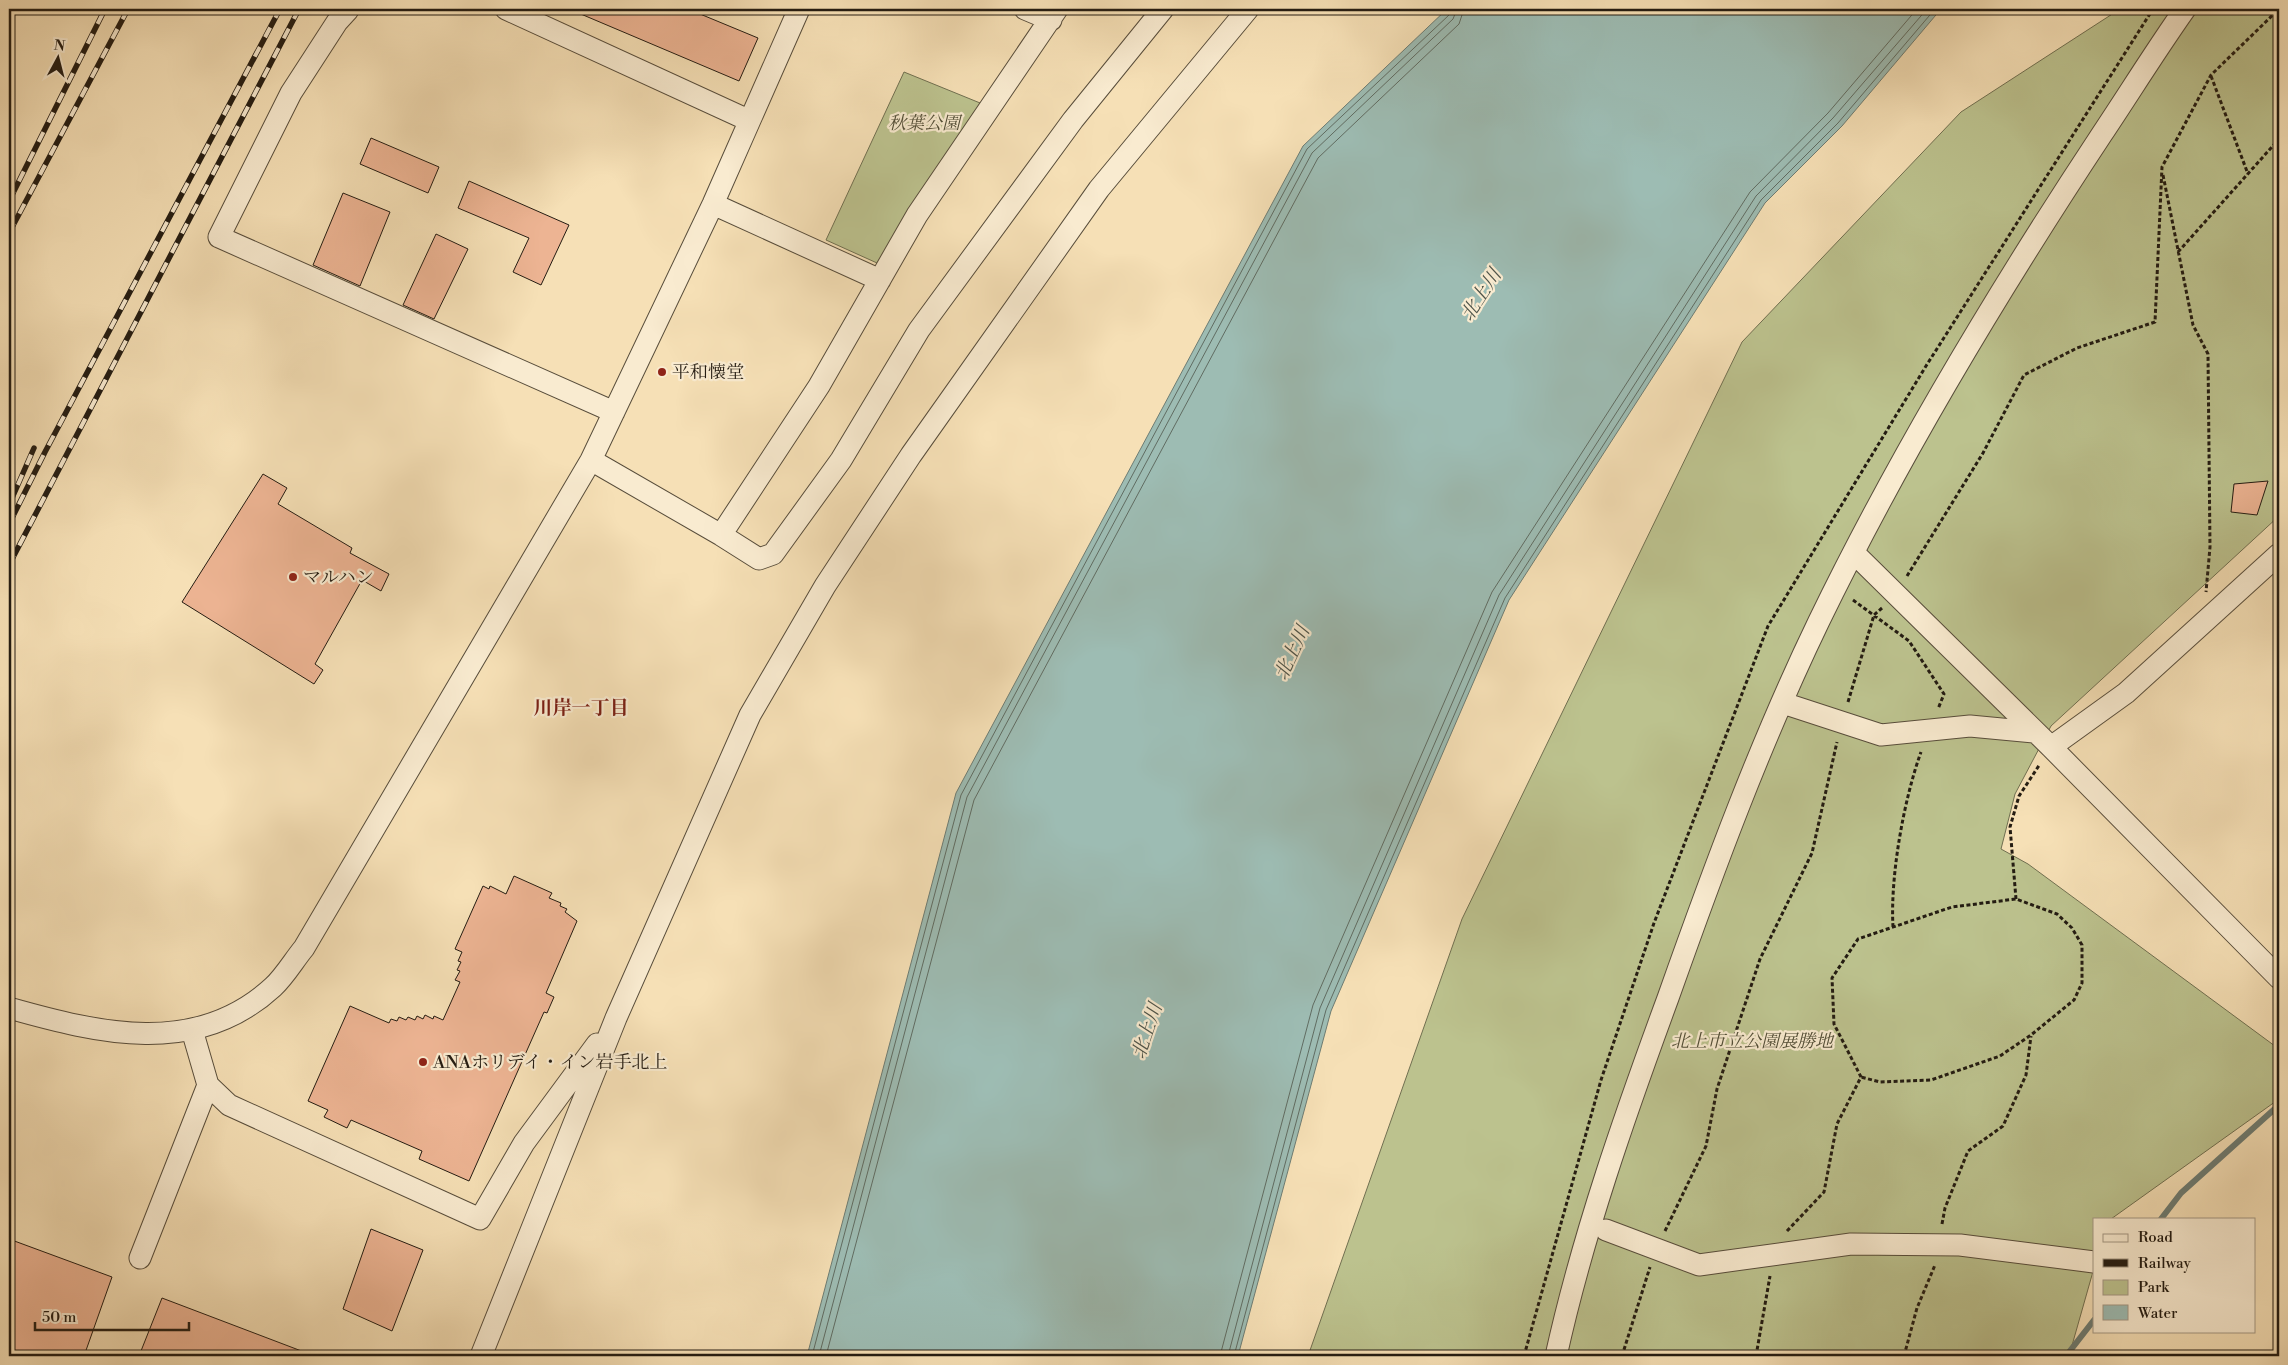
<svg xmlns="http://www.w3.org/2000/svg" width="2288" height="1365" font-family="'Libre Bodoni','Noto Serif JP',serif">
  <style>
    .green { fill: #bcc28e; stroke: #706f50 }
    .water { fill: #9dbcb3; stroke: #6d7c73 }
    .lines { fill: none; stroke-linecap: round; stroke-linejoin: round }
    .shore { stroke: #606c62; stroke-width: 1 }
    .stream { stroke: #6d7c73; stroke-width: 6 }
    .building { fill: #edb493; stroke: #241c12 }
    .minor-casing { stroke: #584d3b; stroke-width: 23 }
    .path { stroke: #241c12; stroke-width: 3; stroke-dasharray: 4 2.5; stroke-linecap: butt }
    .minor { stroke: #f9ebd0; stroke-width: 21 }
    .rail-casing { stroke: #241c12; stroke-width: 5.5 }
    .rail { stroke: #f9ebd0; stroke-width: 4; stroke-dasharray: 11; stroke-linecap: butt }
    .poi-dot { fill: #8f2418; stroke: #f9ebd0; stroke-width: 2 }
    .labels { text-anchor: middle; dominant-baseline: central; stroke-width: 4.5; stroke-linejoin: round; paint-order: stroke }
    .park-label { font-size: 18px; font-style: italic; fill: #524e37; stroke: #f9ebd0 }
    .poi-label { font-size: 18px; fill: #241c12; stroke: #f9ebd0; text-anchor: start }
    .water-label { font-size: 19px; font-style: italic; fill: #4e544a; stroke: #f9ebd0 }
    .neighbourhood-label { font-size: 19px; font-weight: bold; fill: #7a1f14; stroke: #f9ebd0 }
  </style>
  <rect width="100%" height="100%" fill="#f6e0b6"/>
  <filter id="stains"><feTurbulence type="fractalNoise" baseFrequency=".004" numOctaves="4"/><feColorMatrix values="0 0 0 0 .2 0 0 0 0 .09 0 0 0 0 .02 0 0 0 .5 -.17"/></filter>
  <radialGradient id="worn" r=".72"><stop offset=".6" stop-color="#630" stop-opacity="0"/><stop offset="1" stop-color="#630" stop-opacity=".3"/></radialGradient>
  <!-- green -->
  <path class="green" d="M2120,9H2279V516L2051,726L2015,794L2001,849L2028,864L2279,1049V1099L2111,1219H2094V1268L2069,1356H1308L1462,919L1742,342L1961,112Z
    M904,72L985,105L877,263L826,240Z"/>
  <!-- water -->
  <path class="water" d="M1447,9H1941L1842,126L1765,203L1509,600L1331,1011L1238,1356H807L956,793L1303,146Z"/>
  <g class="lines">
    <!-- shore -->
    <path class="shore" d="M812,1356L961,795L1307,149L1449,15L1450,9
      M819,1356L967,797L1312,153L1453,19L1457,9
      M826,1356L974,800L1318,158L1459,24L1464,9
      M1220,1356L1313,1005L1492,592L1750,192L1828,113L1917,9
      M1228,1356L1320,1008L1499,595L1756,196L1833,118L1927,9
      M1234,1356L1326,1010L1505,598L1761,200L1838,123L1935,9"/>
    <!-- stream -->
    <path class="stream" d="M2161,1219L2181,1193L2279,1105
      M2066,1356L2094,1320"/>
  </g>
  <!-- building -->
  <path class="building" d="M569,9H688L758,38L739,81Z
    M371,138L439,167L428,193L360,164Z
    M469,181L569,225L541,285L513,272L529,238L458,208Z
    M343,193L390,212L360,286L313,265Z
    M436,234L468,249L434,319L403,305Z
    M263,474L287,488L278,504L352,548L350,553L389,574L381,591L362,580L315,664L323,670L314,684L182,602Z
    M2268,481L2257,515L2231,512L2234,484Z
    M514,876L552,893L549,898L561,903L560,906L567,909L565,912L577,921L546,993L554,997L547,1013L544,1012L469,1181L419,1159L422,1151L351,1120L347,1128L324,1117L328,1110L308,1101L350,1006L389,1023L391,1019L397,1021L399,1017L406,1020L408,1017L415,1020L417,1016L423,1019L425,1015L433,1019L434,1016L443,1020L460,982L455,980L460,971L457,970L461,962L458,961L462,952L455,949L483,886L489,889L490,886L506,894Z
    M371,1229L423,1250L392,1331L343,1309Z
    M9,1239L112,1277L84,1356H9Z
    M162,1298L312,1355V1356H139Z"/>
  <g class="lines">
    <defs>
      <path id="minor" d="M506,9L748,120
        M1025,9L1051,20
        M348,10L337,22L291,93L219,237L614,412
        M713,204L880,280
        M591,460L721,535L759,559L773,554L841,460L919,330L1073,120L1163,9
        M721,535L819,386L917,215L1057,9
        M1854,553L2051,747L2279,978
        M1783,703L1881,735L1970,726L2034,732
        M2051,747L2126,693L2279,554
        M9,1008C98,1033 196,1058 273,987C285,976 294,960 304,948L591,460L713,204L799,9
        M192,1030L208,1085L229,1105L480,1219L524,1143L597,1044
        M1606,1230L1699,1265L1851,1244L1960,1245L2094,1262
        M140,1258L208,1085
        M481,1356L616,1018L750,715L825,586L911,455L1099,189L1248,9
        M1556,1356C1583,1234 1625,1115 1668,998C1713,871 1760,743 1819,621C1901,452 1999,290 2102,134C2130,92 2156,50 2185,9"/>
    </defs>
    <!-- minor casing -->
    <use href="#minor" class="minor-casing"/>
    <!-- path -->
    <path class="path" d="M2211,76L2248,174
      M2163,175L2193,325L2208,354L2210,547L2206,592
      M2178,252L2279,139
      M1907,576L1983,453L2024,375L2077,348L2155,322L2162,167L2211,75L2279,9
      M1853,600L1909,641L1944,694L1938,709
      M1848,702L1874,615L1882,608
      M2016,899L2010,827L2019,796L2040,764
      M1893,927C1890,876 1904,799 1921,752
      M1942,1224L1945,1208L1968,1151L2003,1126L2026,1075L2031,1036
      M1665,1231L1706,1146L1717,1089L1760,959L1812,853L1837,742
      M1787,1231L1824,1192L1837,1124L1861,1077L1834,1024L1832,978L1858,939L1952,907L2016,899L2057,914L2072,928L2082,945V983L2074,1000L2031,1035L2000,1056L1931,1080L1880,1082L1861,1077
      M1524,1356L1601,1080L1654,923L1768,626L1926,366L2153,9
      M1622,1356L1650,1267
      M1756,1356L1770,1276
      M1881,1356H1882
      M1904,1356L1917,1308L1935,1265"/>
    <!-- minor -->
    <use href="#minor" class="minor"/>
    <defs>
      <path id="rail" d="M9,201L105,9
        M9,233L128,9
        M9,505L34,448
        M9,524L45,452L280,9
        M9,565L299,9"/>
    </defs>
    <!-- rail casing -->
    <use href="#rail" class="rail-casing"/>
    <!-- rail -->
    <use href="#rail" class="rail"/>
  </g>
  <!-- markers -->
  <g class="poi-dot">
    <circle cx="662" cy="372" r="5"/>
    <circle cx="293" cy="577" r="5"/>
    <circle cx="423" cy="1062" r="5"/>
  </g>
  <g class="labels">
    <!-- park labels -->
    <g class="park-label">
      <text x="924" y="123">秋葉公園</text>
      <text x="1752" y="1041">北上市立公園展勝地</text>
    </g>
    <!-- poi labels -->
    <g class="poi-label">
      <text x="672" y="372">平和懐堂</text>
      <text x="303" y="577">マルハン</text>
      <text x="433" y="1062">ANAホリデイ・イン岩手北上</text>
    </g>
    <!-- water labels -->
    <g class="water-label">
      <text transform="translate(1481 295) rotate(-57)">北上川</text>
      <text transform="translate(1292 653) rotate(-65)">北上川</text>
      <text transform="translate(1147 1031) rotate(-71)">北上川</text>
    </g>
    <!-- neighbourhood labels -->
    <g class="neighbourhood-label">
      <text x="581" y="708">川岸一丁目</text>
    </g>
  </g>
  <!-- margin -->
  <rect width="2288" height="1365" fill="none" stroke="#f6e0b6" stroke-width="30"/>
  <rect x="10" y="10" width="2268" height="1345" fill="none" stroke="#241c12" stroke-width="2.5"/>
  <rect x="15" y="15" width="2258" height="1335" fill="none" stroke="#241c12"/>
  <!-- legend -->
  <rect x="2093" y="1218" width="162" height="115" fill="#f9ebd0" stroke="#a49884"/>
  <rect x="2103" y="1234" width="25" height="8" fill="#f9ebd0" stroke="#a49884"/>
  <text x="2138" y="1242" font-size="15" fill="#241c12">Road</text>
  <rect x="2103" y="1259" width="25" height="8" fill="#241c12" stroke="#a49884"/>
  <text x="2138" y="1268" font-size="15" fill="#241c12">Railway</text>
  <rect x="2103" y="1280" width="25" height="15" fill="#bcc28e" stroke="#a49884"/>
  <text x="2138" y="1292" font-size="15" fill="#241c12">Park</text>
  <rect x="2103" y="1305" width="25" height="15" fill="#9dbcb3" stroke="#a49884"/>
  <text x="2138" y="1318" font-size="15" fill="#241c12">Water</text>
  <!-- north arrow -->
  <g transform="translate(58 58) rotate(7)" stroke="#f9ebd0" stroke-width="4" paint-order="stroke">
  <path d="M0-4L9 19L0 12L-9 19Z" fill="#241c12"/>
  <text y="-8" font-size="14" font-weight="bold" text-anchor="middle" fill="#241c12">N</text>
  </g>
  <!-- scale -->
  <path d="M35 1322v8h154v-8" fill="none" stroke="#241c12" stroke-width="2.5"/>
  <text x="42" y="1322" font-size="15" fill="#241c12" stroke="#f9ebd0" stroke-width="4" paint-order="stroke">50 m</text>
  <rect width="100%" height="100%" filter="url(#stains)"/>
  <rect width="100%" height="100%" fill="url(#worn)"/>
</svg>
